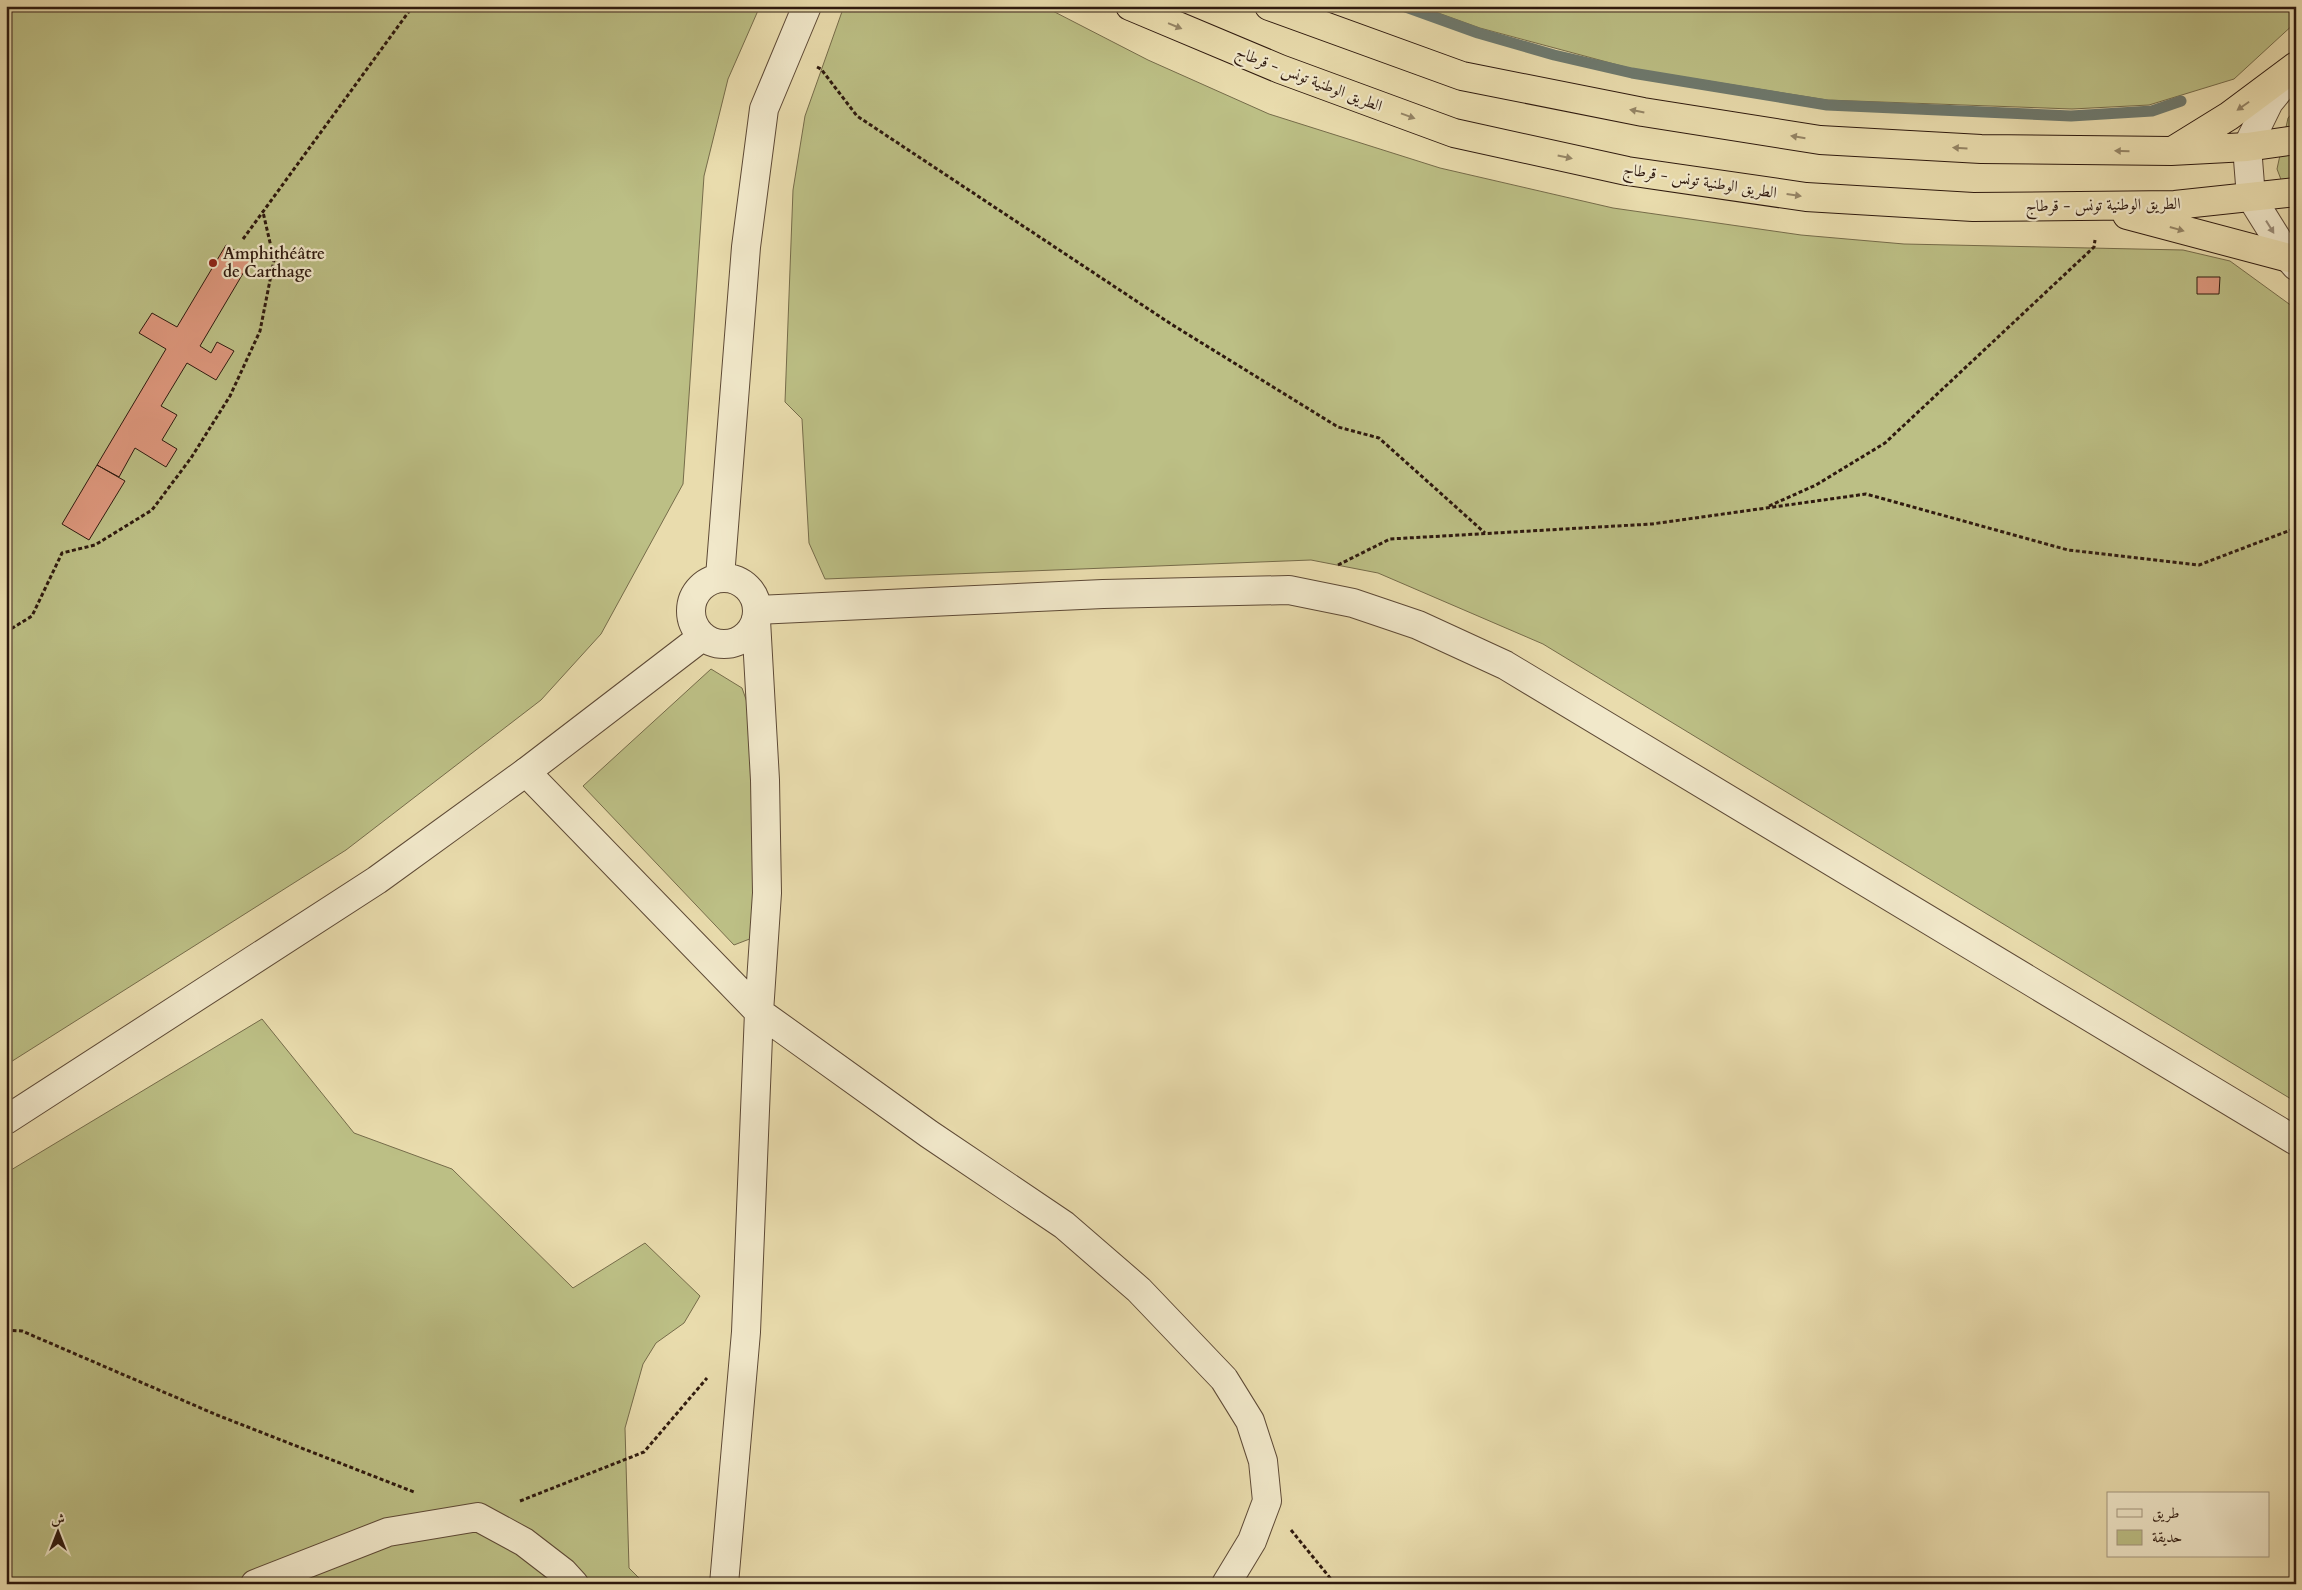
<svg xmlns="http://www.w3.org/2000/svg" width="2302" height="1590" font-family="Cardo,Amiri,serif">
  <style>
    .green { fill: #bcbf85; stroke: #766c4a }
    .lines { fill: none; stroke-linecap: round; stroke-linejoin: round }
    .stream { stroke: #6e7a6f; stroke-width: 11 }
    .building { fill: #de987e; stroke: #2f1a0f }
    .minor-casing { stroke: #5e4a36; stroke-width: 30 }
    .tertiary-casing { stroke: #5e4a36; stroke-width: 30 }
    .trunk-casing { stroke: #2f1a0f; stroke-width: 30 }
    .path { stroke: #2f1a0f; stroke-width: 3; stroke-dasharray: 4 2.5; stroke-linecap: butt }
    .minor { stroke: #f1e8ca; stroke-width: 28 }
    .tertiary { stroke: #f1e8ca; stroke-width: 28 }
    .trunk { stroke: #e9dcad; stroke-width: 28 }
    .oneway { fill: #958566 }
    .oneway2 { fill: #9a8b76 }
    .poi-dot { fill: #8f2418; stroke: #f1e8ca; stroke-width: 2 }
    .labels { text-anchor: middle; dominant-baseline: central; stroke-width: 4.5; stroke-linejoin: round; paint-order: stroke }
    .street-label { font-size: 16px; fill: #2f1a0f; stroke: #f1e8ca }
    .poi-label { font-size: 16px; font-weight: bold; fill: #2f1a0f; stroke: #f1e8ca; text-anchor: start }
  </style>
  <rect width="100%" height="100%" fill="#e9dcad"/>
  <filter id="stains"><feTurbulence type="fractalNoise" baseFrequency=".004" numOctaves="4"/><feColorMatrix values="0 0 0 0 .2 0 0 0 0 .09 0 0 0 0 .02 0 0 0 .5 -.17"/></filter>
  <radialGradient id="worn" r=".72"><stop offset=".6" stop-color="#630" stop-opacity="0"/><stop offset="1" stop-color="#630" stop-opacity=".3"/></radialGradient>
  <!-- green -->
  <path class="green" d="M6,6H760L728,79L704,176L683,484L601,634L541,700L346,850L6,1065Z
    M844,6H1043L1148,60L1269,114L1440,168L1613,208L1801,235L1904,244L2183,250L2230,261L2296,309V1102L1543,644L1378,573L1311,560L825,579L809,543L802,419L785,402L793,190L805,116Z
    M1419,6H2296V22L2234,79L2149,105L2072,109L1827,100L1633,69L1480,28Z
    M2296,109V219L2277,169L2288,118Z
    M711,669L742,688L754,722L760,935L734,945L583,786Z
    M262,1019L354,1133L452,1169L573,1288L645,1243L700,1296L684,1323L656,1343L643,1364L625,1428L629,1568L645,1584H6V1173Z"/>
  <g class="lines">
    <!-- stream -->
    <path class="stream" d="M1403,6L1478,33L1554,55L1632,73L1827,105L2071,116L2152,111L2181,101"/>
  </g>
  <!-- building -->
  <path class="building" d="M226,245L251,260L200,346L211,353L217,342L234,351L216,380L187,363L161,406L177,415L162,440L177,449L166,467L135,448L119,477L97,465L166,349L139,333L152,313L177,327Z
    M2197,277H2220L2219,294H2197Z
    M97,465L125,481L89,540L62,524Z"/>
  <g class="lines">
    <defs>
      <path id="minor" d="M526,772L759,1012L929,1134L1064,1225L1139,1290L1224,1379L1250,1421L1263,1461L1267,1501L1252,1541L1226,1584
        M255,1584L388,1532L478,1517L524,1542L563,1572L574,1584
        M724,1584L746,1332L759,1012L767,893L765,780L756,620"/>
      <path id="tertiary" d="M2292,74L2269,102L2247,147L2251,197L2289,258L2296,266
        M720,577L746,247L764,109L807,6
        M691 611a33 33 0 1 1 66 0a33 33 0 1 1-66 0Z
        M758,610L1103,594L1289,590L1353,603L1418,625L1505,665L2296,1141
        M6,1120L377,880L526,772L702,637"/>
      <path id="trunk" d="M1130,6L1280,69L1454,133L1627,171L1806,197L1973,207L2175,205L2296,192
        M1269,6L1462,76L1643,112L1820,140L1981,149L2171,151L2247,147L2296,140
        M2174,150L2229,116L2296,66
        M2127,215L2289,258"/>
    </defs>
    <!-- minor casing -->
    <use href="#minor" class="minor-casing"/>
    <!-- tertiary casing -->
    <use href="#tertiary" class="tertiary-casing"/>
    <!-- trunk casing -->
    <use href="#trunk" class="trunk-casing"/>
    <!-- path -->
    <path class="path" d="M6,7L7,6
      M817,67L821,69L857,116L1171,324L1338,427L1379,438L1485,533
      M243,239L413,6
      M1769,506L1816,485L1885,443L2094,247L2095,240
      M1338,565L1390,539L1652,524L1866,494L2068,550L2199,565L2296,528
      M6,632L32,616L62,553L95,545L152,510L191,458L230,396L260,331L274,260L263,212
      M6,1330L22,1331L217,1415L414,1492
      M520,1501L644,1452L707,1378
      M1291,1530L1335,1584"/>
    <!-- minor -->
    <use href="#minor" class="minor"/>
    <!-- tertiary -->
    <use href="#tertiary" class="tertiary"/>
    <!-- trunk -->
    <use href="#trunk" class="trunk"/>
  </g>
  <!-- one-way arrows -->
  <defs><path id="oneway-solid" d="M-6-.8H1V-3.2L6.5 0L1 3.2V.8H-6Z" transform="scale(1.25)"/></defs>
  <g class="oneway">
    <use href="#oneway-solid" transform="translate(1175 26) rotate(22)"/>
    <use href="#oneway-solid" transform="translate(2243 106) rotate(145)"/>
    <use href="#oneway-solid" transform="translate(1637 111) rotate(-169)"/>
    <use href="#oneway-solid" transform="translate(1408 116) rotate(20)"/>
    <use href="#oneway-solid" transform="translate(1798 137) rotate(-171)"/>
    <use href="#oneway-solid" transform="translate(1960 148) rotate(-177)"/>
    <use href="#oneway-solid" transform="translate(2122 151) rotate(-179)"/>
    <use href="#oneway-solid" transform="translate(1565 157) rotate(12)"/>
    <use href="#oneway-solid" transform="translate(1794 195) rotate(8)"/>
    <use href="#oneway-solid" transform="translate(2177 229) rotate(16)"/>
  </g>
  <use class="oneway2" href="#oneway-solid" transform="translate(2270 227) rotate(58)"/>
  <!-- markers -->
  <circle class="poi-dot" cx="213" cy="263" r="5"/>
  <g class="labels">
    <!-- street labels -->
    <g class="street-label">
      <text transform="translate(1309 79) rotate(21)">الطريق الوطنية تونس - قرطاج</text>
      <text transform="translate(1700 181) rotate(9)">الطريق الوطنية تونس - قرطاج</text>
      <text transform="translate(2103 205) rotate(-1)">الطريق الوطنية تونس - قرطاج</text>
    </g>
    <!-- poi labels -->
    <g class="poi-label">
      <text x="223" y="254">Amphithéâtre<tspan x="223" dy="18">de Carthage</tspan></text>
    </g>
  </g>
  <!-- margin -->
  <rect width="2302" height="1590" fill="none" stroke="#e9dcad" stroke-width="25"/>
  <rect x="8" y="8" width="2287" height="1575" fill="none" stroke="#2f1a0f" stroke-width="2.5"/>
  <rect x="12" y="12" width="2277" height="1565" fill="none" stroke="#2f1a0f"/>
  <!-- legend -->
  <rect x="2107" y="1492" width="162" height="65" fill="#f1e8ca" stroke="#a3967f"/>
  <rect x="2117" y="1509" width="25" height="8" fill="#f1e8ca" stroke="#a3967f"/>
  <text x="2152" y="1518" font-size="15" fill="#2f1a0f">طريق</text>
  <rect x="2117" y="1530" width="25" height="15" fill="#bcbf85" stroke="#a3967f"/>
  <text x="2152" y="1542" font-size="15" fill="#2f1a0f">حديقة</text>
  <!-- north arrow -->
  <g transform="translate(58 1532)" stroke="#f1e8ca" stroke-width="4" paint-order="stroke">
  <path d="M0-4L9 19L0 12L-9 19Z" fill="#2f1a0f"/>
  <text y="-8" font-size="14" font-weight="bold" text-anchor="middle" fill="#2f1a0f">ش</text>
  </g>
  <rect width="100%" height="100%" filter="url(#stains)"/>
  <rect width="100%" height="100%" fill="url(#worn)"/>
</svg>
